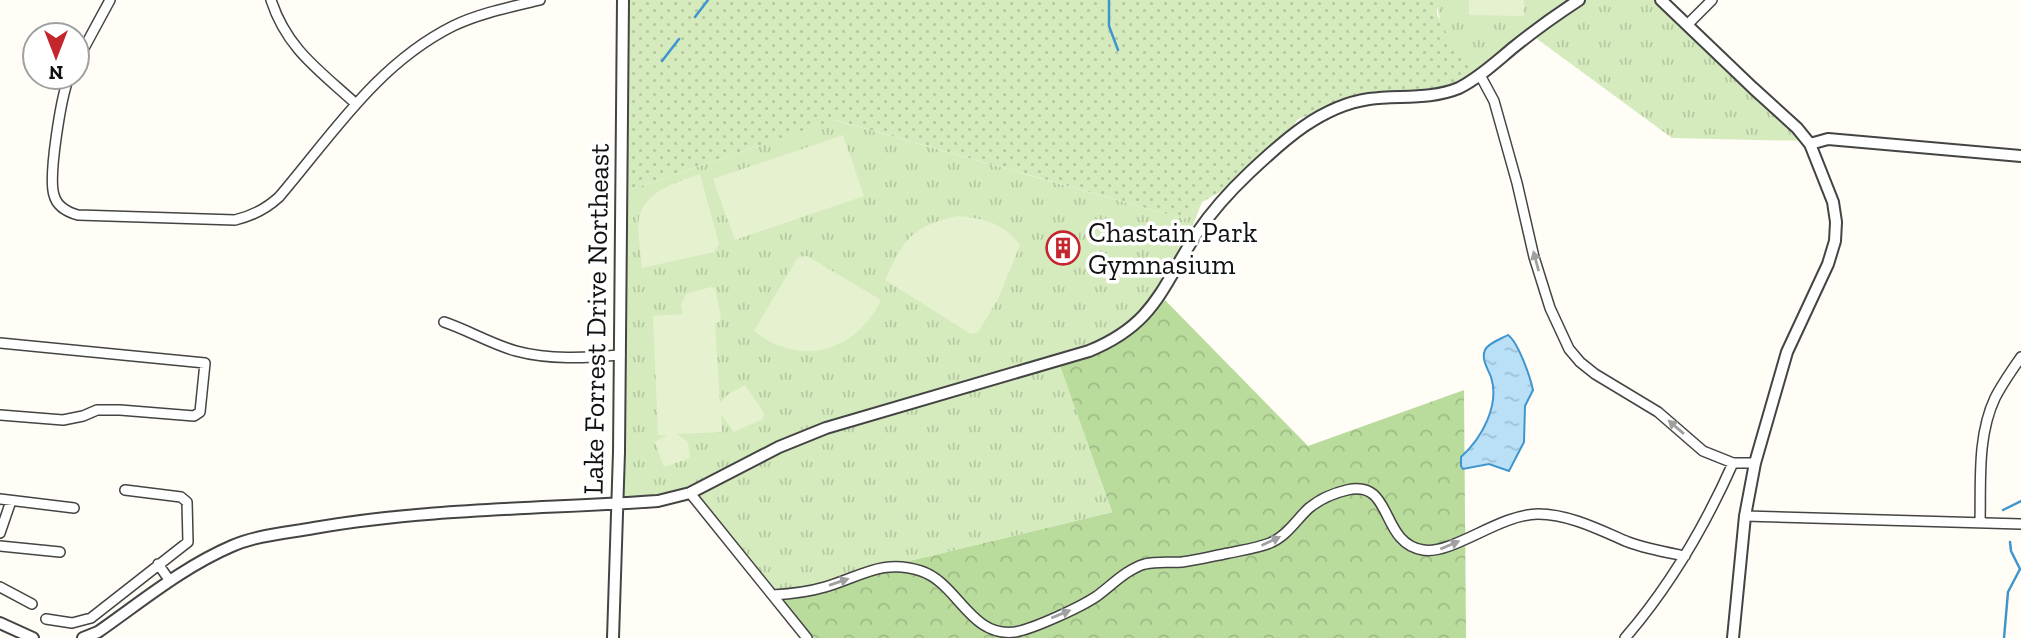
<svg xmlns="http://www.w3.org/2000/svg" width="2021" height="638" font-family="'Zilla Slab',serif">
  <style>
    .grass { fill: url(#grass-dots) }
    .forest { fill: url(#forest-crowns) }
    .park { fill: url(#park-tufts) }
    .pitch { fill: #e6f2cf }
    .water { fill: url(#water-ripples); stroke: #3f96cf; stroke-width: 2 }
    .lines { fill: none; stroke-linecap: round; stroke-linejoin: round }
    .stream { stroke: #3f96cf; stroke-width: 2.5 }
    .minor-casing { stroke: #444; stroke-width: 12 }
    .tertiary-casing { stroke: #444; stroke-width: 14 }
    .minor { stroke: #fff; stroke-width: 9 }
    .tertiary { stroke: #fff; stroke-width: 10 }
    .oneway { fill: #a0a0a0 }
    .labels { text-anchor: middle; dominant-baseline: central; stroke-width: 7; stroke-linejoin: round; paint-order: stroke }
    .poi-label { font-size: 28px; fill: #111; stroke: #fff; text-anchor: start }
    .street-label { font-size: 28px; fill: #111; stroke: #fff }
  </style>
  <defs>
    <pattern id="grass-dots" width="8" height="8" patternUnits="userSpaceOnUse" patternTransform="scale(1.75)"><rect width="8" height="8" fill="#d5ebbd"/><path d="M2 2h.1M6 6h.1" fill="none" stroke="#b6c8a1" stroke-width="1.8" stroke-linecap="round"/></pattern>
    <pattern id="forest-crowns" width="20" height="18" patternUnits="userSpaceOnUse" patternTransform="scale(1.75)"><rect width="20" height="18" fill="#b9dc9c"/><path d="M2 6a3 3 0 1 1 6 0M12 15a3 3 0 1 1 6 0" fill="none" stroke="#9ebc85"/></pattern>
    <pattern id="park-tufts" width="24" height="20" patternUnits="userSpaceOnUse" patternTransform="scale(1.75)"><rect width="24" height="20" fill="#d5ebbd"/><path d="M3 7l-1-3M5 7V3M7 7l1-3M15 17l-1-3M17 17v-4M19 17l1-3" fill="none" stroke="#b6c8a1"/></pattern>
    <pattern id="water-ripples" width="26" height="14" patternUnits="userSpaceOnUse" patternTransform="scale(1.75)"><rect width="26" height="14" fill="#b9e0f7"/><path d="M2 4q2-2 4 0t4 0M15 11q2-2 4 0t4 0" fill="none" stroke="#9ebfd3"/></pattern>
  </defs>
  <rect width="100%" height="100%" fill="#fffdf5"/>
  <!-- grass -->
  <path class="grass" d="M624,0H1437V15L1477,72L1441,91H1413L1353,100L1298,119L1262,169L1202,202L1184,219L835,120L623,192Z"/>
  <!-- forest -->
  <path class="forest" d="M1161,296L1308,446L1464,390L1466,638H808L776,593L1112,512L1059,365Z"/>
  <!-- park -->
  <path class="park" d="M1437,0H1665L1808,141L1672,138L1529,33L1477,72C1459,51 1437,29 1437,0Z
    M834,120L1184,219L1202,202L1170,284L1142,321L1060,365L1112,512L776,593L693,493L619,511L623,192Z"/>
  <!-- pitch -->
  <path class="pitch" d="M1469,0H1524V16L1469,15Z
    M843,135L864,196L735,240L713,179Z
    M700,174L719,244L714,252L642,268C641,254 637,232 639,218C645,190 678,182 700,174Z
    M957,216C984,218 1003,223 1020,245L998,299L978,332L971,334L885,280C904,239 911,227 957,216Z
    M807,256L881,300C856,352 800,368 754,331L798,257Z
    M711,287L715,288L721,316L720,321L715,324L720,403L727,395L745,385L764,413L763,419L734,432L721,414L722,432L677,434L688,442L690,458L664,467L655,442L667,435H658L653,316L683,314L681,305L686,294Z"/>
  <!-- water -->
  <path class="water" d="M1508,335C1518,342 1530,376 1533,390L1525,406L1524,442L1509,471L1489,464L1463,469L1461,466V457C1482,438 1500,405 1491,377C1488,369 1481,359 1485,350C1488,343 1501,339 1508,335Z"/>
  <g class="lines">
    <!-- stream -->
    <path class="stream" d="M1109,0V26L1118,50
      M695,17L708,0
      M662,61L679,39
      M2003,510L2021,501
      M2004,638L2008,592L2020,569L2011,551L2010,542"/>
    <defs>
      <path id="minor" d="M271,0C287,49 319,70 356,104
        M1687,25L1712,0
        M77,61L110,0
        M1480,75L1494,101L1517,183L1534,257L1550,308L1569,349L1580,362L1595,374L1658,412L1703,451L1733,463H1755
        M69,77C61,97 48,177 54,195C57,207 67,212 78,215L235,220C252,216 266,209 279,197C332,135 377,64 453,26C480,13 511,7 540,0
        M444,322C468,330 491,344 516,351C549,360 586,358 620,355
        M0,343L205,363L200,412L194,416L120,410H97L83,416L63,420L0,415
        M690,493L807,638
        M0,499L74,508
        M1745,516L2021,524
        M1980,523C1981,482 1977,436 1995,398C2002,384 2012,370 2021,357
        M0,533L11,501
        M0,546L60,552
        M158,564L170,581
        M0,587L32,604
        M773,595C790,594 808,592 825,587C860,577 883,558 921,571C958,583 970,638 1015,632C1033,629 1081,607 1097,596C1112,585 1127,569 1145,564C1158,561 1170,563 1182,562C1198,560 1213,556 1229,553C1243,550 1257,548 1270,543C1287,536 1296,520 1309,508C1320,499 1334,493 1347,490C1394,479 1379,543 1423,550C1452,555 1500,514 1538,514C1569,514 1600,530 1628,542C1647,549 1665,552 1685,556
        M46,619L72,623L91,618L188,542L187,502L181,497L125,490
        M1625,638C1670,586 1705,526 1733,463"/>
      <path id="tertiary" d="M1661,0L1753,88L1797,128L1810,144L1833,202L1836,222L1835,241L1828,264L1787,352L1755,463L1745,516L1733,638
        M1810,144L1828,139L2021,156
        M0,623L33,638
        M83,638L98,632C141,602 183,567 232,546C257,535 287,533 314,528C428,508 544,509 658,501L690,493L779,447L826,428L1089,351C1155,324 1161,288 1197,233C1212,211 1230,191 1249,173C1284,140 1321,106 1369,99C1399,95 1430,100 1459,88C1479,78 1497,61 1514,47C1535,30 1556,15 1579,0
        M613,638L619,452L623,0"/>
    </defs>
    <!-- minor casing -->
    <use href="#minor" class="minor-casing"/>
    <!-- tertiary casing -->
    <use href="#tertiary" class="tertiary-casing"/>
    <!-- minor -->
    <use href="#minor" class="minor"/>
    <!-- tertiary -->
    <use href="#tertiary" class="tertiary"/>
  </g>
  <!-- one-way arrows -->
  <defs><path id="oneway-solid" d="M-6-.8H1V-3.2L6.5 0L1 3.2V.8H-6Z" transform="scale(1.75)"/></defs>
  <g class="oneway">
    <use href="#oneway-solid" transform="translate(1536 261) rotate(-105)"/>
    <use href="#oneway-solid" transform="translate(1676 427) rotate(-139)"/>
    <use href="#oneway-solid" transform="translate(1271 541) rotate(-25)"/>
    <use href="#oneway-solid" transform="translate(1450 545) rotate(-23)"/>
    <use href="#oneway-solid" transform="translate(839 582) rotate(-19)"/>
    <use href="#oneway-solid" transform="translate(1061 614) rotate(-22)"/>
  </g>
  <!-- icons -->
  <defs>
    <symbol id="building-ring" viewBox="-11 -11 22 22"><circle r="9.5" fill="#fff" stroke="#c4262e" stroke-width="1.5"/><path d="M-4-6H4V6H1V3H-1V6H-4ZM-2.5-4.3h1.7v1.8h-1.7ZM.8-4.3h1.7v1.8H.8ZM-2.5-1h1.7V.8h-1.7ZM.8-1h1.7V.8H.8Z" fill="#c4262e"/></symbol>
  </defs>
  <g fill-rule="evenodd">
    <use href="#building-ring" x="1044" y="229" width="38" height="38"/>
  </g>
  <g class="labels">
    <!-- poi labels -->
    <g class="poi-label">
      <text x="1088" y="232">Chastain Park<tspan x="1088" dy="32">Gymnasium</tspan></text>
    </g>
    <!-- street labels -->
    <g class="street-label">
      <text transform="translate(596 319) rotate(-89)">Lake Forrest Drive Northeast</text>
    </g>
  </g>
  <!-- north arrow -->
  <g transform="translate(56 56) rotate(180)"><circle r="33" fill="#ffffff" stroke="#a0a0a0" stroke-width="2"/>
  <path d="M0-5L12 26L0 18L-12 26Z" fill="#c4262e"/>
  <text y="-10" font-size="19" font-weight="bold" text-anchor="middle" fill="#111111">N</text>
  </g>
</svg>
